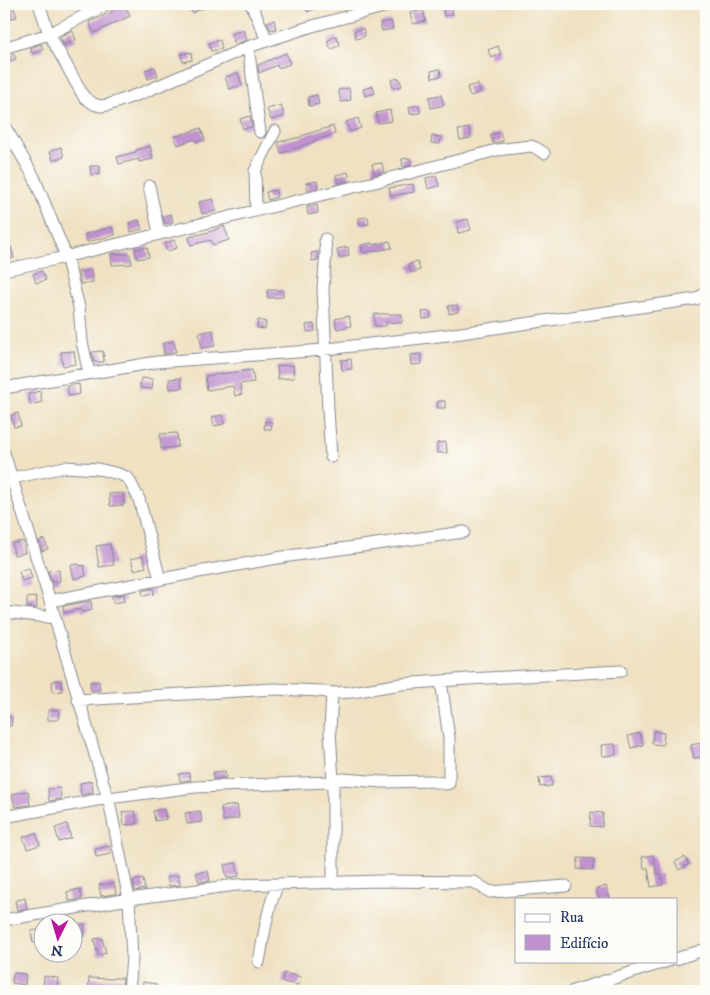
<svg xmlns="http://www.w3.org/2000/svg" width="710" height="995" font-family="'IM FELL DW Pica',serif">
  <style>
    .building { fill: #c091cf }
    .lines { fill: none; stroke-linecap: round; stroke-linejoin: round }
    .street-casing { stroke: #858890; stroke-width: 13 }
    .street { stroke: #fff; stroke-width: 11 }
  </style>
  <rect width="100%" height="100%" fill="#fdfcf7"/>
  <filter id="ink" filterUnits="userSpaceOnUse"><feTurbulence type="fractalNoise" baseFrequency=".02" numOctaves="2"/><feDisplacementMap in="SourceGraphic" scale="10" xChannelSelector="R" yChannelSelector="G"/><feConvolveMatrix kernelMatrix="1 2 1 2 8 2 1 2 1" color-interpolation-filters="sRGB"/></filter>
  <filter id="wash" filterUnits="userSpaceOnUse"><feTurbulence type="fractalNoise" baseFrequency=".0096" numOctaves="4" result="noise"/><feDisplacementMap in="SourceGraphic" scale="20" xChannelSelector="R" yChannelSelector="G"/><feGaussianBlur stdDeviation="1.12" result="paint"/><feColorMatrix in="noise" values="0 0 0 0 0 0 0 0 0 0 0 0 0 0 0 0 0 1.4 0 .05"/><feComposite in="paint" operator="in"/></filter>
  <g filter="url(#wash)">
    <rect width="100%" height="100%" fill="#efe1c2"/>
    <g id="blocks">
      <!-- building -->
      <path class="building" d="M125,4L130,16L94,33L89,22L112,12V10Z
        M188,4H212L192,13Z
        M304,4H325L308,12Z
        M13,5L17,17L4,20V7Z
        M452,5L453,14L444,16L443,7Z
        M423,10L426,21L413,24L410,13Z
        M274,20L276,29L271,30L267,22Z
        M391,21L393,29L382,31L380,23Z
        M363,28L365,36L356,39L354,31Z
        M72,30L76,40L64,45L60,37Z
        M243,30L247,40L235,44L231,34Z
        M336,36L340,45L331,49L327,41Z
        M220,40L222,49L211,51L209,43Z
        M41,44L43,50L33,54L30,48Z
        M498,46L501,54L491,58L488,50Z
        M191,52L192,60L183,62L181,54Z
        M13,53L16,59L6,63L4,55Z
        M286,53L290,64L278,68L277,65L259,73L258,65Z
        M155,67L158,76L148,79L145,70Z
        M440,69L441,76L432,78L431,71Z
        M238,73L242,85L229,89L225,77Z
        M399,78L402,86L393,88L391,80Z
        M478,84L480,92L470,96L467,87Z
        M373,86L375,93L365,96L363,89Z
        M349,88L351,100L341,102L338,90Z
        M317,95L319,104L309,106L308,97Z
        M441,95L444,105L431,108L429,97Z
        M281,105L284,116L271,120L267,109Z
        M419,105L420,113L410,114L409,107Z
        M390,110L392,121L378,123L376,113Z
        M250,116L252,127L243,129L240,119Z
        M358,118L361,128L350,132L346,122Z
        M333,126L335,134L313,141L314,142L293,149V150L281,153L278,142L301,137V136Z
        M201,128L205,140L196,142L195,139L178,145L174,137Z
        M469,128L471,138L460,140L458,130Z
        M500,132L503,141L493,143L490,135Z
        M432,136L441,137L440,144L431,143Z
        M150,146L153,159L139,162L138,159L119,164L117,157L136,152V150Z
        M61,147L64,157L53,160L50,151Z
        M410,158L411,165L403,167L402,159Z
        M382,163L384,172L374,174L372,164Z
        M90,166H100V174L91,175Z
        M348,172L350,180L338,183L336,175Z
        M436,176L439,186L428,189L426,178Z
        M317,181L318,188L308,190L306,183Z
        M413,184L414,192L391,196L389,188Z
        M275,190L277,197L268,200L266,192Z
        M213,199L216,211L202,214L199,202Z
        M317,205L318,213L308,215L307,207Z
        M171,214L173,222L165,224L163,216Z
        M368,217L369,224L360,225L359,218Z
        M468,219L471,230L458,233L456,222Z
        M139,220L142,229L131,232L129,223Z
        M224,226L229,240L213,245L211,240L191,245L189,237L209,232Z
        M112,227L115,235L87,242L85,234Z
        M174,240L177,248L167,251L165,243Z
        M390,241L392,248L363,253L361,245L372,243L373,245Z
        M11,247L14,258L4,261V248Z
        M147,247L149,257L137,259L135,249Z
        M348,247L349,256L339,258L337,249Z
        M318,252V260L312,261L311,253Z
        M111,254H130L132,264L112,265Z
        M417,261L420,270L411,273L408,265Z
        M91,270L93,282L81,284L78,272Z
        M42,271L46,280L36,283L33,274Z
        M267,290H283V297L268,298Z
        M457,305L458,312L449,314L448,306Z
        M430,311L431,318L423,319L422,312Z
        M374,314H402V323L386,322V326H375Z
        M349,316L351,326L337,329L335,319Z
        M258,320L266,322L265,329L257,328Z
        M314,324L315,331L307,332L306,325Z
        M213,330L215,346L202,348L199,333Z
        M174,341L176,352L164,354L163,343Z
        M74,351L76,364L63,366L61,352Z
        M103,351L104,362H94L92,352Z
        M421,354L422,364L411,365L410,355Z
        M351,359L352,369L342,370L341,360Z
        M293,365L294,378L278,379L277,366Z
        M252,370L254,382L240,384L242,394L235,396L233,386L207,390L205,376Z
        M141,378L153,379L152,389L140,388Z
        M181,378L182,388L170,389L169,379Z
        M79,384L80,394L69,396L67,386Z
        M40,391L42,402L31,405L28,394Z
        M438,401H445V408H437Z
        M18,413L21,426L14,427L11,415Z
        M223,415L224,424L214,426L212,417Z
        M265,421L272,422L271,429H264Z
        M177,433L178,447L161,449L160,434Z
        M446,442L447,453H437V443Z
        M123,493L124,505L110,506L109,494Z
        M44,539L48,549L42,551L39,541Z
        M23,541L25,553L14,555L12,543Z
        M110,544L114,565L99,567L96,546Z
        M143,556L146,567L134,570L131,559Z
        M79,564L80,566L84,565L86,576L74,579L71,565Z
        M29,568L32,578L22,581L19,571Z
        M59,570L60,581L52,582L48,571Z
        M153,588L154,594L143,596L142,591Z
        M124,594L125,601L113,603L112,596Z
        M36,597L37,608L27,607V598Z
        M91,601L92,610L82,612L81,609L64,613L63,606Z
        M61,680L62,691L53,692L52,681Z
        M99,681L100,690L91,691L90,682Z
        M48,710H59L58,720H48Z
        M4,716L12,717L11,726H4Z
        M653,731L664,733L663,745L652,744Z
        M640,733L643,745L631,748L628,736Z
        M705,742L706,756L694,758L691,745Z
        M615,744L616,755L602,756L601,745Z
        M225,771L226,778L213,779V772Z
        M189,773L191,780L180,781L179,774Z
        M551,777L552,786L540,787L539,778Z
        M92,781L93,793L81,795L80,783Z
        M60,788L61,799L49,801L48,789Z
        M28,791L30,805L15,807L12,794Z
        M237,805L239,818L223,821L221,807Z
        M164,809L166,819L155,821L153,811Z
        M135,811L137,824L124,825L122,812Z
        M200,811L202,822L187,824L185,813Z
        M591,812L603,813L602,827L590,826Z
        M67,824L71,838L59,842L55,828Z
        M36,833L40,845L27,849L23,837Z
        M110,846L111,854L96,857L95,849Z
        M653,855L657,874H661L663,885L651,887L648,868H644L642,857Z
        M685,857L689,864L679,870L675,862Z
        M578,858L594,859L593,870L577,869Z
        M236,863L239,876L227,878L224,865Z
        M208,871L210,881L199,882L196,873Z
        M178,875L180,885L169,886L167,877Z
        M143,879L145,889L135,891L133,881Z
        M114,883L116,894L101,896L99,885Z
        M606,886L610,899H599L596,889Z
        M80,889L82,899L69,901L67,892Z
        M25,898L27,909L17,910L15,901Z
        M84,924L85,936L72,938V925Z
        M42,929V941L33,943L31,931Z
        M102,938L106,953L98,955L94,939Z
        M13,973L26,974L25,985L12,983Z
        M284,973L301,977L299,985L282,982Z
        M44,976L58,978L57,990L43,989Z
        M89,978L113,979V978H123L122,991H88Z
        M143,982L156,984L155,991H142Z"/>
    </g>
  </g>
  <g filter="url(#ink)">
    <use href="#blocks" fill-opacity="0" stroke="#858890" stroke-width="1"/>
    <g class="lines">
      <defs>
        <path id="street" d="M39,4L49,34L84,97L94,104L100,106L108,105L142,93L248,47L309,27L394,4
          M251,4L267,40
          M248,47L260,132
          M4,48L49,34L107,4
          M4,125L34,177L66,256L79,307L82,342L89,373
          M149,186L159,233
          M256,211L255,171L275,131
          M325,239L326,253L323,288L328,409L331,457
          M4,270L56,259L383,180L497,150L531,146L536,148L544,153
          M4,388L157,362L310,351L447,335L696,299L706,293
          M4,453L50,601L110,806L129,899L132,958L129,991
          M12,478L65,467L98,469L119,474L128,478L139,499L160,579
          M50,601L198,572L289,556L464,532
          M4,612L55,618
          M332,693L330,731L333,781V882
          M78,700L273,689L321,691L332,693L352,692L401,684L468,679L621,671
          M4,817L108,798L195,787L329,782L343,779L383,782L431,781L446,784L449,783V738L441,681
          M4,920L129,899L236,885L381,881L474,882L490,892L566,886
          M676,959L706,949
          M259,962C264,935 267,909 278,884
          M573,991L668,961"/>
      </defs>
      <!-- street casing -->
      <use href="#street" class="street-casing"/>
      <!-- street -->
      <use href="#street" class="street"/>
    </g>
  </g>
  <!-- margin -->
  <rect width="710" height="995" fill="none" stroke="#fdfcf7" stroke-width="20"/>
  <!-- legend -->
  <rect x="515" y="898" width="162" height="65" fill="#fdfcf7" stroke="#a3aaba"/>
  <rect x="525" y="914" width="25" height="8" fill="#ffffff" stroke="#a3aaba"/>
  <text x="560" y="922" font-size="15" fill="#1b2f5e">Rua</text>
  <rect x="525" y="935" width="25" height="15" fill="#c091cf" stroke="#a3aaba"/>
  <text x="560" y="948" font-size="15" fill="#1b2f5e">Edifício</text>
  <!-- north arrow -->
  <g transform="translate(58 938) rotate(185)"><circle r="24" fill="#fdfcf7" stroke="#a3aaba"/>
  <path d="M0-4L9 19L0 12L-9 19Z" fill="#b5179e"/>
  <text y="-8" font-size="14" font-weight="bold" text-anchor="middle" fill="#1b2f5e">N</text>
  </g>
</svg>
